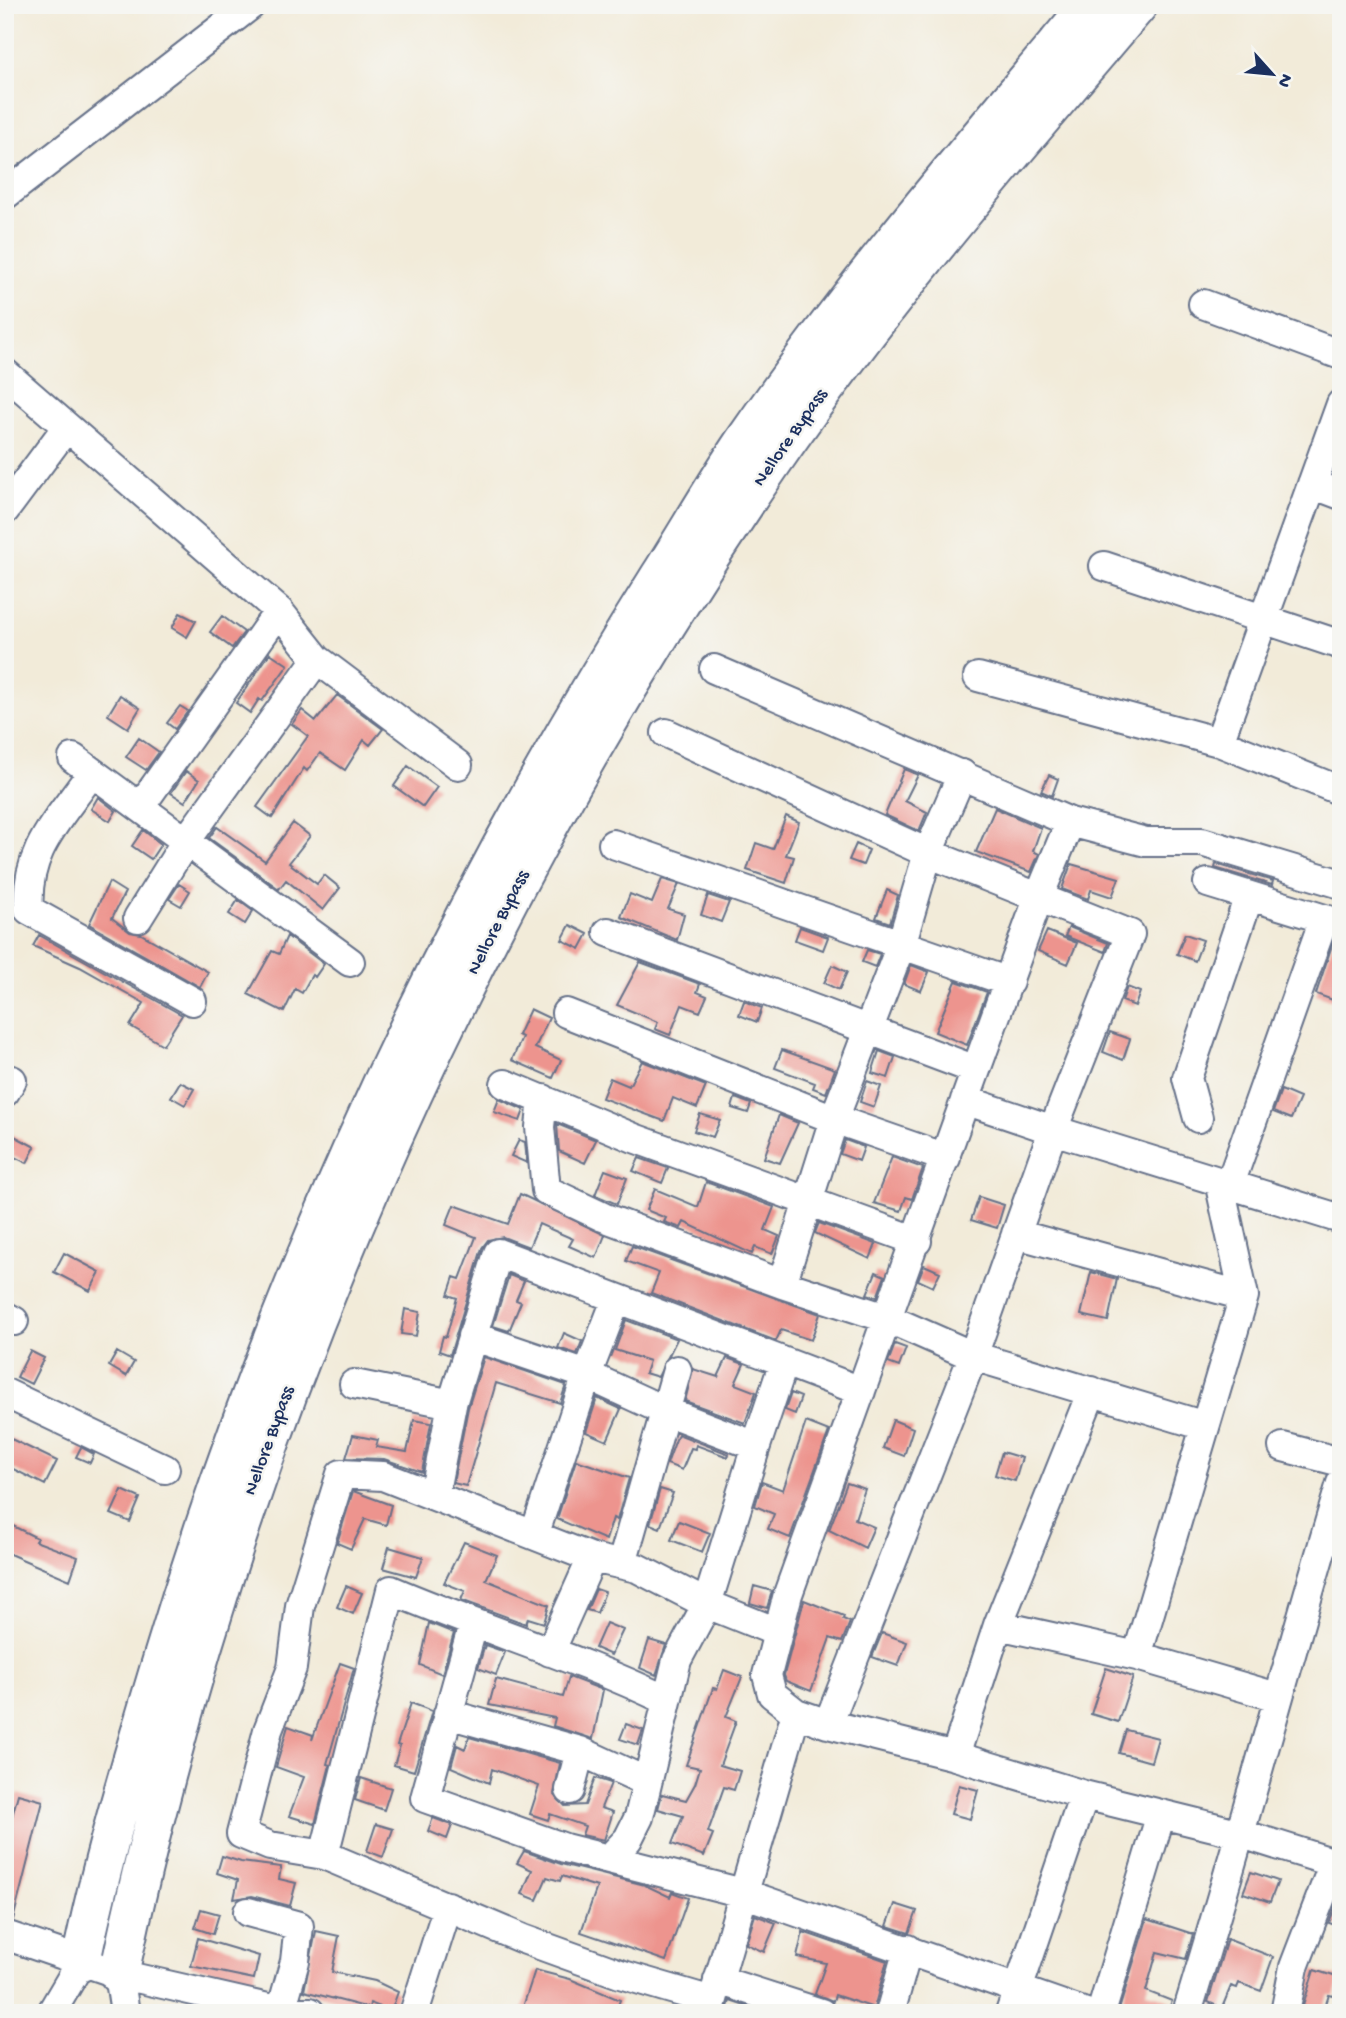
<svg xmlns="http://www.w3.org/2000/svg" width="1346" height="2018" font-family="'Gochi Hand',sans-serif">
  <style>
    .building { fill: #ed948e }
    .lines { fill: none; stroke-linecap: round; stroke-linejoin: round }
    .minor-casing { stroke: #667189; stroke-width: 32 }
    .highway-casing { stroke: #667189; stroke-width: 42 }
    .minor { stroke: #fff; stroke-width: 28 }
    .highway { stroke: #fff; stroke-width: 38 }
    .labels { text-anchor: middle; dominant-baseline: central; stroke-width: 5; stroke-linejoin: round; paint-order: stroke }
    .street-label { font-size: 19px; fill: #1b2f5e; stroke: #f6f6f2 }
  </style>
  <rect width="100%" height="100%" fill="#f6f6f2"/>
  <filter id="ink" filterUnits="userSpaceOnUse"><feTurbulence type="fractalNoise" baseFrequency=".0143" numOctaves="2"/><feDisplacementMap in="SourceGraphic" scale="14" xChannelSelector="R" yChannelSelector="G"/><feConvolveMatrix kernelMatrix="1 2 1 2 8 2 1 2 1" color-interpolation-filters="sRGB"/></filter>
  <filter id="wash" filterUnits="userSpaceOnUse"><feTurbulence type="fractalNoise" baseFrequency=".00686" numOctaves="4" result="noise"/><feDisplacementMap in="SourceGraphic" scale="28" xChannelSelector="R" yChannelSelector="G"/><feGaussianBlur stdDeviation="1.57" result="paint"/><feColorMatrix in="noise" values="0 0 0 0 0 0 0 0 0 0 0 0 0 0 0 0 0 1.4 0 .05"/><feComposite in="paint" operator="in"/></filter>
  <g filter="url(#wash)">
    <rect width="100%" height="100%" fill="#f2ebd9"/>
    <g id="blocks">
      <!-- building -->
      <path class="building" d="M180,613L196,621L187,637L172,628Z
        M222,616L244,632L232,648L210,632Z
        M270,653L288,665L262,701L259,699L250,713L236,703Z
        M120,695L140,708L128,728L108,715Z
        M337,695L383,729L370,745L364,740L345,770L320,753L307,771L304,768L272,818L257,807L308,736L292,724L302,710L316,721Z
        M180,706L188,711L175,729L167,723Z
        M139,738L159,752L146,770L126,757Z
        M408,766L437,787L423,807L394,786Z
        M904,769L918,775L905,801L927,812L919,831L885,815Z
        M186,771L199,780L185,802L171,793Z
        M1049,775L1058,779L1052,796L1041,791Z
        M98,797L116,811L110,821L91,809Z
        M995,808L1041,828L1033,851L1039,854L1031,872L976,852Z
        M786,816L799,822L786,855L794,857L786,883L747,870L756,843L773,849Z
        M293,823L310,836L289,863L317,884L324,875L340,888L323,910L286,880L279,889L209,838L217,827L265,861Z
        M143,830L161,844L151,859L132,846Z
        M856,844L869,850L863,865L849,860Z
        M1071,864L1119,878L1112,897L1091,890L1088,899L1062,889Z
        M1216,864L1273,881L1272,885L1215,868Z
        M662,879L679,884L668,909L684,914L677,940L621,917L630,894L652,903Z
        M109,882L125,892L112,918L130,932L141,934L208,972L200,987L89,924Z
        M179,884L190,891L181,906L169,899Z
        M887,890L898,895L890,923L876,918Z
        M708,895L729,902L721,922L701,915Z
        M238,900L253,911L245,924L229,914Z
        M570,925L588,934L580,949L562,940Z
        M800,927L828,937L823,950L795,940Z
        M1069,927L1108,943L1105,952L1065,936Z
        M1047,931L1077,943L1068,964L1038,951Z
        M1185,934L1203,940L1195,961L1177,954Z
        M39,935L182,1015L163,1045L130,1026L144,1003L80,967L33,946Z
        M287,936L324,964L315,977L312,975L302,993L295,989L284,1012L248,994L272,951L279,954Z
        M1334,939L1341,940V1003L1316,994Z
        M867,950L880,954L875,967L862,962Z
        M640,962L700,984L697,992L707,996L700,1012L682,1005L670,1035L655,1029L658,1022L617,1005Z
        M832,965L847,972L839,990L824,983Z
        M911,965L929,972L921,991L904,984Z
        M956,981L987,992L967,1045L935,1032Z
        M1127,987L1140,992L1135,1006L1122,1001Z
        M744,1001L762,1008L757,1022L739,1015Z
        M530,1009L549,1018L535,1048L561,1060L553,1078L512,1060L522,1037L518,1035Z
        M1110,1032L1130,1039L1123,1060L1103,1052Z
        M782,1050L835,1069L826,1093L813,1088L815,1083L775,1068Z
        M879,1051L895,1057L888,1078L872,1073Z
        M642,1061L706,1086L697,1108L673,1098L664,1121L602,1098L610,1078L629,1086Z
        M867,1081L881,1086L874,1107L860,1102Z
        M180,1082L194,1089L185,1105L171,1097Z
        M1281,1090L1300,1098L1291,1119L1273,1112Z
        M735,1098L751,1104L748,1113L732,1108Z
        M499,1099L524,1110L520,1121L494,1112Z
        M700,1114L720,1120L713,1137L694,1131Z
        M779,1115L798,1123L780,1163L764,1158Z
        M557,1124L596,1140L585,1163L559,1151Z
        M5,1131L35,1147L27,1163L12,1156L14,1152L5,1148Z
        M519,1140L525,1142L527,1163L511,1156Z
        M845,1140L864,1147L859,1161L840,1154Z
        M892,1157L923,1168L912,1199L906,1197L901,1211L874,1203Z
        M639,1158L668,1168L662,1183L633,1171Z
        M605,1170L627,1178L617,1204L595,1195Z
        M706,1182L774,1207L765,1230L779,1236L772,1254L755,1247L752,1254L684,1222L681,1228L664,1222L666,1218L646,1210L655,1189L698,1207Z
        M520,1194L605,1235L596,1258L569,1246L573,1239L539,1224L529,1247L503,1237L488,1240L482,1248L450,1355L439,1351L443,1336L446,1337L457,1298L448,1295L454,1277L460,1279L476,1237L446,1225L454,1205L508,1224Z
        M979,1197L1004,1205L997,1228L971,1220Z
        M819,1223L876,1244L870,1259L815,1233Z
        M632,1246L820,1314L811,1340L781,1330L776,1341L651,1293L659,1273L626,1261Z
        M64,1253L100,1272L90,1291L54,1272Z
        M924,1265L940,1272L933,1287L918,1280Z
        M876,1272L885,1276L877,1297L867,1294Z
        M1091,1272L1117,1279L1108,1321L1081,1315Z
        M509,1275L524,1281L516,1300L521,1302L509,1331L493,1326Z
        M405,1309L420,1312L416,1336L401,1334Z
        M626,1320L677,1339L658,1377L645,1373L649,1361L615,1350Z
        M564,1333L582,1341L577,1354L558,1348Z
        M895,1344L906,1348L899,1367L888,1363Z
        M30,1351L44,1358L31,1384L17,1377Z
        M117,1352L134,1362L126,1376L109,1366Z
        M484,1357L566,1385L560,1403L496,1383L466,1486L453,1483L468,1408Z
        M727,1358L744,1364L735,1384L756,1392L745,1423L685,1401L693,1369L718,1377Z
        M791,1393L801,1397L795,1414L785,1410Z
        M597,1398L621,1409L607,1441L586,1432Z
        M414,1420L431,1423L422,1472L384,1459L346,1458L353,1435L378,1440L376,1447L407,1452Z
        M893,1420L913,1428L904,1456L883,1448Z
        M806,1422L829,1431L790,1538L768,1529L774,1514L755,1506L762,1482L783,1490Z
        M678,1434L729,1454L728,1457L696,1445L695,1449L691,1448L682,1470L667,1464Z
        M5,1436L57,1461L45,1485L5,1465Z
        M81,1447L94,1454L90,1463L76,1457Z
        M1002,1452L1022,1458L1015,1481L995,1475Z
        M576,1460L629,1478L617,1520L613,1518L606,1540L557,1519Z
        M847,1483L865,1489L855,1519L874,1527L865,1548L829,1530Z
        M660,1489L673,1493L660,1528L650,1524Z
        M122,1490L140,1498L130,1522L111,1514Z
        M353,1491L391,1505L386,1525L365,1519L351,1549L337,1543Z
        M679,1521L710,1533L702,1552L671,1540Z
        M11,1525L37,1538L35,1541L78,1557L70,1580L5,1552V1537Z
        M464,1542L497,1555L486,1580L549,1605L544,1623L528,1618L526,1624L461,1600L465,1591L444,1583Z
        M389,1547L423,1557L416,1577L383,1568Z
        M346,1586L362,1593L353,1614L337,1607Z
        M754,1586L772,1591L767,1608L750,1603Z
        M596,1589L605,1592L597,1613L587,1610Z
        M804,1600L844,1616L843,1619L850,1622L842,1642L830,1638L811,1691L786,1681L784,1675Z
        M429,1623L454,1633L442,1674L420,1665Z
        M606,1623L623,1630L611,1655L595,1648Z
        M882,1633L907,1642L898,1666L872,1657Z
        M649,1640L666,1645L656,1675L640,1668Z
        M485,1645L505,1652L496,1675L478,1668Z
        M340,1663L354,1668L327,1764L330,1765L315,1824L289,1816L304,1777L276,1767L288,1726L313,1735L312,1740Z
        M1106,1668L1133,1677L1118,1722L1091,1714Z
        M724,1670L742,1677L726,1717L736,1721L720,1765L740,1771L734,1790L724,1787L708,1832L713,1834L704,1856L672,1844L683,1816L658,1809L662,1794L686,1800L695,1784L700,1768L686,1765L713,1688L717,1689Z
        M569,1677L603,1690L593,1739L553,1726L555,1718L489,1705L496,1679L563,1697Z
        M411,1703L432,1711L414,1771L394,1765L400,1746L397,1745Z
        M626,1724L643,1730L638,1745L620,1739Z
        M1126,1730L1158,1738L1151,1762L1119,1753Z
        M469,1737L560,1763L554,1794L565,1806L585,1805L595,1778L611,1783L601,1808L613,1812L604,1840L582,1835L585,1826L550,1814L548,1820L530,1814L539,1786L492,1769L489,1783L451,1767L457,1745L465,1749Z
        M361,1778L391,1788L384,1810L355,1800Z
        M959,1785L978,1790L970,1819L951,1814Z
        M18,1794L43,1801L13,1920L5,1919V1843Z
        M433,1818L452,1825L447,1839L428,1831Z
        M376,1824L393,1829L383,1857L367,1851Z
        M524,1851L561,1864L645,1885L670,1897L672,1892L688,1898L666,1961L581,1932L597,1887L562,1876L560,1881L547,1877L537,1900L522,1894L532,1870L517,1863Z
        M222,1856L241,1862L281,1867L279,1879L296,1883L290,1906L252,1896L234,1899L238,1880L217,1873Z
        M1251,1872L1278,1881L1270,1902L1243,1893Z
        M1341,1892V1927L1329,1923Z
        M895,1904L917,1911L909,1933L887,1926Z
        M201,1909L219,1914L213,1934L195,1928Z
        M755,1915L776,1923L764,1952L746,1944Z
        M1147,1919L1193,1934L1186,1959L1157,1952L1146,1991L1172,2001L1167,2013H1118Z
        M316,1931L339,1936L332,1972L375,1981L398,1992L391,2011L370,2003L369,2008L304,1991Z
        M803,1932L887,1961L874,2008L835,1995L833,2001L815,1994L826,1963L797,1957Z
        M198,1938L259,1956L254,1979L191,1966Z
        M1227,1939L1273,1957L1261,1991L1239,1983L1237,1988L1231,1986L1222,2008L1208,2002Z
        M535,1970L570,1979L620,2000L615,2013H521Z
        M1314,1970L1340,1978L1334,1996L1329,1995L1323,2013L1303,2006Z
        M730,2001L766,2013H726Z"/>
    </g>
  </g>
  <g filter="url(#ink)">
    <use href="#blocks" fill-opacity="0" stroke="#667189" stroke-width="2"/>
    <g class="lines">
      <defs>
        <path id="minor" d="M5,195L251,5
          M1203,304L1341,355
          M5,373L279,611L317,659L458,765
          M1312,484L1341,495
          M5,510L66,428
          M1104,566L1341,645
          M714,669L1070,822L1146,842H1202L1341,884
          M978,677L1219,742L1341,791
          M666,733L928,853L1130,934L1053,1130L965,1100
          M1219,742L1341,404
          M73,758L350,962
          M92,772C60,819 24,850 29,910L192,1001
          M140,807L279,611
          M1070,822L1038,899L976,1070L788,1594L767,1675L772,1694L796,1713L828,1724L955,1756L1084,1795L1242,1834L1341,1865
          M613,844L1009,982
          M1208,883L1341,924
          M138,918L186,841L317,659
          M608,932L976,1070
          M566,1013L834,1119L946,1158
          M505,1084L634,1138L917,1241
          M5,1092L12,1080
          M543,1099L540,1127L546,1190L603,1217L782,1284L889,1319L973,1356L1205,1426
          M1198,1118L1187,1078L1249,896
          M1230,1184L1324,919
          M1016,1234L1244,1296
          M782,1284L834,1119L901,945L928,853L962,774
          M5,1316L14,1321
          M472,1336L587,1375L663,1410L756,1446L784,1362
          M354,1384L452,1404
          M5,1393L165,1469
          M1283,1447L1341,1462
          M434,1496L452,1404L498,1253L861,1391
          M535,1533L587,1375L616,1300
          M622,1563L677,1370
          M473,1625L425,1798L565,1848L743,1893L1086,2013
          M998,1625L1137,1656L1277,1697
          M550,1652L592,1558
          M1137,1656L1244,1296L1219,1181
          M448,1714L580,1751L647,1782
          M828,1724L973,1356L1053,1130L1341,1219
          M955,1756L998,1625L1092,1391
          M570,1790L580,1751
          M324,1855L391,1590C482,1629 577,1657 666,1700
          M610,1858L628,1839L639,1817L677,1660L707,1604L756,1446
          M248,1912L299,1926L295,1961L281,2011L310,2012
          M5,1935L119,1974L281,2011
          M119,1974L125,2013
          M718,1980L821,2013
          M712,2001L620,1974L523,1939L324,1855L270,1846L241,1834L268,1730L292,1668L300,1606L341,1474L383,1476L592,1558L637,1568L707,1604L777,1632
          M51,2013L81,1962
          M414,2013L448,1906
          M709,2013L796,1713
          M890,2013L908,1949
          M1010,2013L1084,1795
          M1101,2013L1161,1814
          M1187,2013C1241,1837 1288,1659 1341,1483
          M1285,2013L1294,1967L1334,1863"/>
        <path id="highway" d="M81,1962C101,1863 130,1767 159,1670C274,1283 445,917 660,576C688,532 714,486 743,443C849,289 970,148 1090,5
          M119,1974C233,1433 460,919 772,463C883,301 1011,154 1138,5"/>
      </defs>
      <!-- minor casing -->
      <use href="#minor" class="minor-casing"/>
      <!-- highway casing -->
      <use href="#highway" class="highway-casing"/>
      <!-- minor -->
      <use href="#minor" class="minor"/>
      <!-- highway -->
      <use href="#highway" class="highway"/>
    </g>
  </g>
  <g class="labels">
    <!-- street labels -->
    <g class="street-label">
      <text transform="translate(791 438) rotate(-55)">Nellore Bypass</text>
      <text transform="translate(499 923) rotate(-63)">Nellore Bypass</text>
      <text transform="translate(270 1441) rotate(-70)">Nellore Bypass</text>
    </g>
  </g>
  <!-- margin -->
  <rect width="1346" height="2018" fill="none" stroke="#f6f6f2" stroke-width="28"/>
  <!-- north arrow -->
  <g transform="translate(1272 74) rotate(117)" stroke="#f6f6f2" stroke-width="5" paint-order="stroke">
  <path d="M0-5L12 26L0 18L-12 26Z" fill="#1b2f5e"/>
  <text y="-10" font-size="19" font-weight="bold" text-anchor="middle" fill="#1b2f5e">N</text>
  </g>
</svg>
